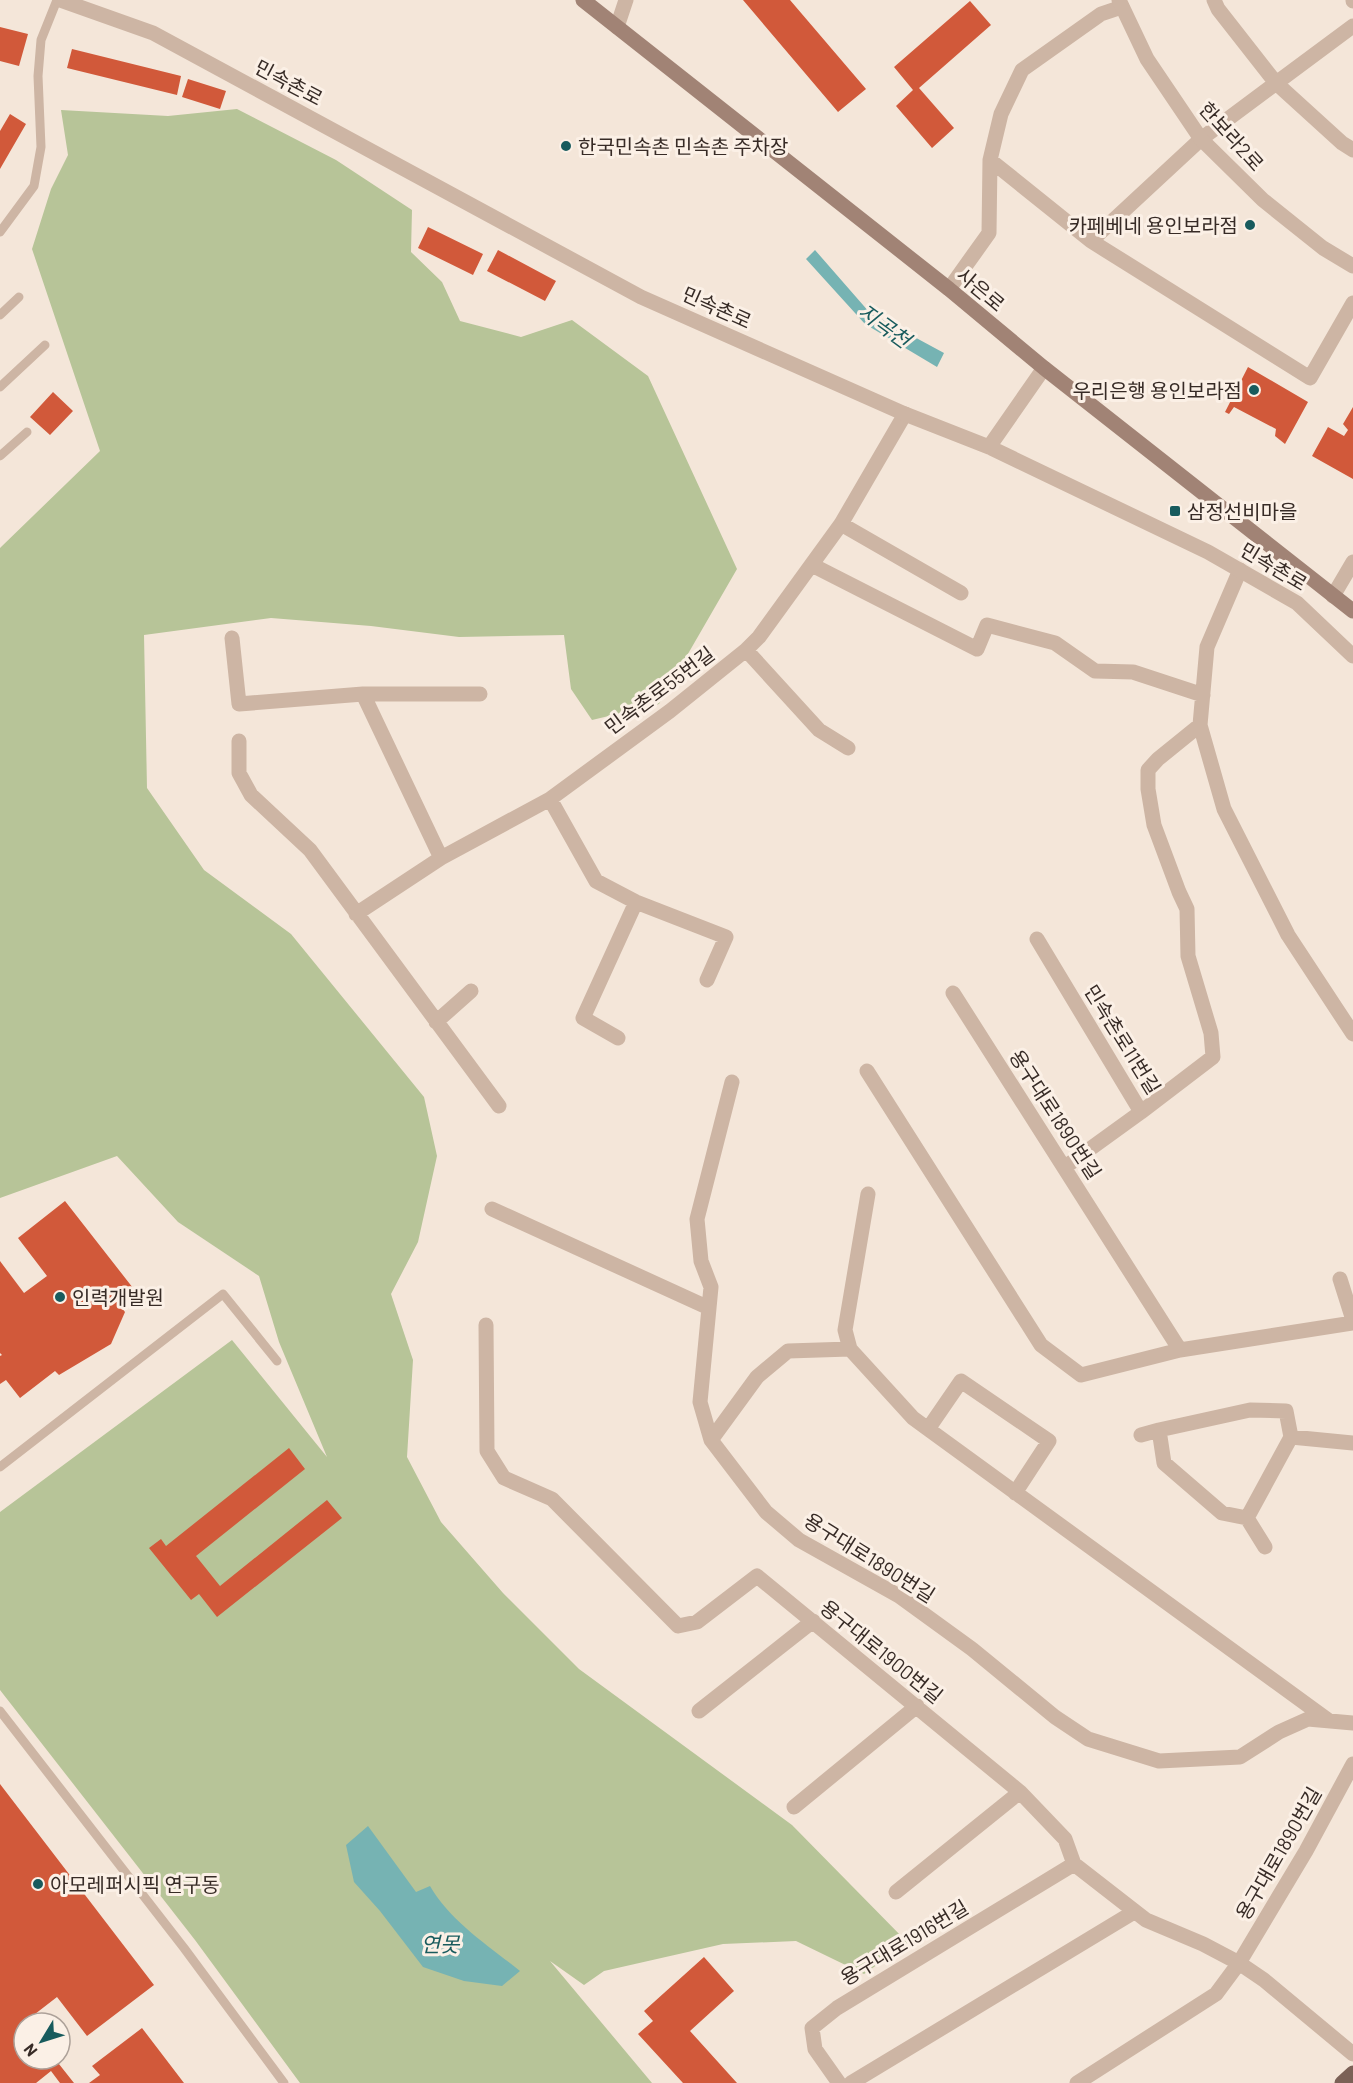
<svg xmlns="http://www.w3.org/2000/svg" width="1353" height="2083" font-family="Barlow,'Noto Sans KR',sans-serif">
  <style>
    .green { fill: #b7c498 }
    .water { fill: #76b3b3 }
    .building { fill: #d1593a }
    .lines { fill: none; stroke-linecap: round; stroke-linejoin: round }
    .service { stroke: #cdb5a4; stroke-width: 9 }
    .minor { stroke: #cdb5a4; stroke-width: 15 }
    .tertiary { stroke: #cdb5a4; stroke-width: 15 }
    .secondary { stroke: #a18375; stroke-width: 15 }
    .primary { stroke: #7b6156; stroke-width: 15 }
    .poi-dot { fill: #185b5d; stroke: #fbf0e6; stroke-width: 2 }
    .labels { text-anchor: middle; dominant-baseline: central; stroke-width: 6; stroke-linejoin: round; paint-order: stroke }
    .street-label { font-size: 20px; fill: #372b26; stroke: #fbf0e6 }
    .poi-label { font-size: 20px; fill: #372b26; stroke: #fbf0e6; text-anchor: start }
    .water-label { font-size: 21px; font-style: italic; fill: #185b5d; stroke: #fbf0e6 }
  </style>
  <rect width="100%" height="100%" fill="#f4e6d9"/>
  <!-- green -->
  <path class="green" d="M237,109L336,160L412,210L411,252L442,282L460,321L521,337L572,320L648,376L737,569L659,704L592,720L571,689L564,635L459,637L371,626L271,618L144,635L147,788L204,870L291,934L424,1097L437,1156L418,1242L391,1294L413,1360L407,1457L441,1522L503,1593L579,1669L792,1825L908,1943L864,1974L796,1941L723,1944L604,1971L584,1985L550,1961L652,2083H300L195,1940L0,1690V1512L232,1340L327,1457L279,1342L259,1276L178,1222L117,1156L0,1198V548L100,451L32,249L51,189L68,155L61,110L168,116Z"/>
  <!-- water -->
  <path class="water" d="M815,250L870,313L944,353L937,367L865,324L806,259Z
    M368,1826L416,1892L430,1886C451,1922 489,1946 520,1971L502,1986L464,1981L423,1967L380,1911L354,1882L346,1845Z"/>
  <!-- building -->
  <path class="building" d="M743,0H790L866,89L838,112Z
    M970,1L991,25L919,88L954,128L932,148L896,106L913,90L894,67Z
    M0,27L28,34L19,66L0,61Z
    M72,49L181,76L177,95L67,68Z
    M188,79L226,91L220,109L182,97Z
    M10,114L26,124L0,169V131Z
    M428,227L483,254L473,275L418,248Z
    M498,250L556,281L545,301L487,271Z
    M1248,367L1308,402L1285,444L1275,436L1276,429L1234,407L1229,414L1225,412Z
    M53,392L73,411L50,435L30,417Z
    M1353,407V479L1312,456L1328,427L1344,436L1348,430L1343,424Z
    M65,1201L133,1288L116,1301L125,1312L111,1344L59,1375L55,1371L20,1398L6,1380L0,1384V1356L2,1355L0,1353V1261L24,1293L47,1276L18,1238Z
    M289,1448L305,1469L196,1556L220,1586L327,1500L342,1518L217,1617L199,1594L191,1600L149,1548L161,1539L166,1546Z
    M0,1784L154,1985L87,2036L57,1997L26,2021L28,2023H24V2059H55L74,2083H60L51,2071L36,2083H0Z
    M704,1957L734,1991L690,2031L737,2083H683L638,2034L653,2021L644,2011Z
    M142,2028L184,2083H89L100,2075L92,2066Z"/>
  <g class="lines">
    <!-- service -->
    <path class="service" d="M0,232L34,186L41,147L38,76L41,40L57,0
      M0,315L19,297
      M0,387L45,345
      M0,456L27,432
      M0,1467L223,1294L277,1361
      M0,1711L184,1948L284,2083"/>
    <!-- minor -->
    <path class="minor" d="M1214,0L1218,9L1276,83L1342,143L1353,150
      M1353,0V1
      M617,27L626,0
      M990,160L1091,241L1310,378L1353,303
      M1091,241L1201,139L1353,26
      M949,289L989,233L990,160L1001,114L1022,70L1101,14L1122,7
      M841,524L961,593
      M812,565L977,649L987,625L1055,643L1095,671L1133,672L1203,695
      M1240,570L1207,647L1200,725L1224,809L1288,935L1353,1034
      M232,638L239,704L363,694H480
      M746,650L819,730L848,748
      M363,694L441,858
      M239,741V773L251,795L310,850L499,1106
      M550,799L596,881L636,902L726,937L707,980
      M356,914L441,858L550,799L670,711L746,650L759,637L841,524L905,414
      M1037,939L1141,1112L1213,1057L1211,1033L1188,956L1187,909L1179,892L1154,825L1148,789V770L1158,759L1200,725
      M953,993L1180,1350L1353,1323
      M436,1022L471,991
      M618,1038L583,1018L636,902
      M867,1071L1041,1345L1081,1375L1180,1350
      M1065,1167L1141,1112
      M868,1194L845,1330L850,1349L913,1418L928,1429
      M492,1209L709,1308L700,1402L711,1440L766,1512L799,1540L899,1596L972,1649L1055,1717L1088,1739L1159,1761L1240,1757L1279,1732L1308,1719L1353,1723
      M1340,1279L1353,1320
      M709,1308L711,1287L701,1261L697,1219L732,1082
      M486,1325L487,1451L504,1478L552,1499L678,1626L697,1622L757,1576L1020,1792L1065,1839L1074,1864L1146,1920L1203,1944L1239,1963L1264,1980L1353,2054
      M1250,1410L1286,1411L1291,1437L1247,1518L1222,1513L1164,1463L1159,1430Z
      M1141,1435L1159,1430
      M1291,1437L1353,1443
      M711,1440L757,1377L788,1351L850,1349
      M1015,1493L1049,1441L961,1381L928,1429L1328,1720
      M1247,1518L1265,1547
      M699,1711L813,1621
      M794,1807L917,1706
      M896,1892L1020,1792
      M839,2083L815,2049L812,2028L837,2008L1074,1864
      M851,2083L1134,1912
      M1077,2083L1216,1994L1239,1963L1306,1851L1353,1764"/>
    <!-- tertiary -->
    <path class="tertiary" d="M60,0L153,33L641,297L905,414L989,447L1208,552L1297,603L1353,656
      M1119,0L1147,59L1201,139L1263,200L1323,248L1353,266
      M989,447L1044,368
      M1333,596L1353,562"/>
    <!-- secondary -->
    <path class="secondary" d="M583,0L949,289L1044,368L1353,611"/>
    <!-- primary -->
    <path class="primary" d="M1342,2083L1353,2073"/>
  </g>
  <!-- markers -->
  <g class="poi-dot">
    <circle cx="566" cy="146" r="6"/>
    <circle cx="1250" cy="225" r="6"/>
    <circle cx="1254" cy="390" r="6"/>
    <rect x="1169" y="505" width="12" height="12" rx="3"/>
    <circle cx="60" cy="1297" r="6"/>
    <circle cx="38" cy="1884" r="6"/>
  </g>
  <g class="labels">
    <!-- street labels -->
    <g class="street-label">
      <text transform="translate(289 82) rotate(28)">민속촌로</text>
      <text transform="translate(1232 136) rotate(48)">한보라2로</text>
      <text transform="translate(981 289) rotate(40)">사은로</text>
      <text transform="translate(717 307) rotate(24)">민속촌로</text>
      <text transform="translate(1274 566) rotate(31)">민속촌로</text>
      <text transform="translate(659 690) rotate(-37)">민속촌로55번길</text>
      <text transform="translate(1123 1039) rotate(58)">민속촌로11번길</text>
      <text transform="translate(1056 1114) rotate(57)">용구대로1890번길</text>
      <text transform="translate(870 1557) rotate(32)">용구대로1890번길</text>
      <text transform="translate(882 1651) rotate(39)">용구대로1900번길</text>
      <text transform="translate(1278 1853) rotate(-60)">용구대로1890번길</text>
      <text transform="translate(904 1942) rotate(-31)">용구대로1916번길</text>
    </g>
    <!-- poi labels -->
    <g class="poi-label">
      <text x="578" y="146">한국민속촌 민속촌 주차장</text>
      <text x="1238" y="225" text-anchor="end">카페베네 용인보라점</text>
      <text x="1242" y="390" text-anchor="end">우리은행 용인보라점</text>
      <text x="1187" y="511">삼정선비마을</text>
      <text x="72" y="1297">인력개발원</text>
      <text x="50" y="1884">아모레퍼시픽 연구동</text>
    </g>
    <!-- water labels -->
    <g class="water-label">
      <text transform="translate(885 325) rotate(36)">지곡천</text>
      <text x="440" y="1943">연못</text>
    </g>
  </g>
  <!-- north arrow -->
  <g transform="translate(42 2041) rotate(232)"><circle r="28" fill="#fbf0e6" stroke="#ada199" stroke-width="1.5"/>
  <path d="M0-4.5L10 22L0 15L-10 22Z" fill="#185b5d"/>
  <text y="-9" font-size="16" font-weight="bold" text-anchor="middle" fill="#372b26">N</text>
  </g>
</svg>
